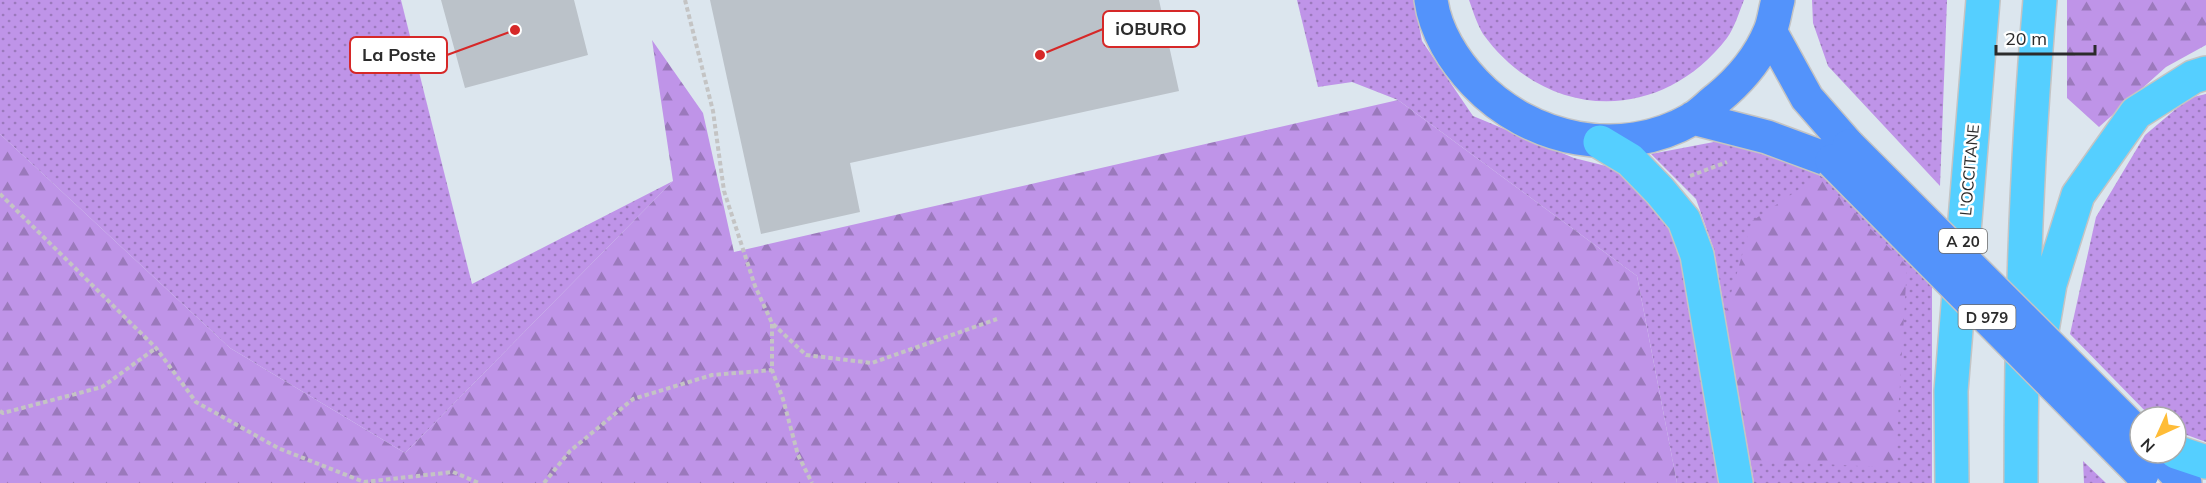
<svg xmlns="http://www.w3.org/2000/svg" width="2206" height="483" font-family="Mulish,sans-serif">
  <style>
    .grass { fill: url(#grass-dots) }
    .forest { fill: url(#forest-firs) }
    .building { fill: #bbc2c9 }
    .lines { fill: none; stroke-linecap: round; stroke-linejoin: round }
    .primary-casing { stroke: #c4c4c4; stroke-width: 36 }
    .motorway-casing { stroke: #c4c4c4; stroke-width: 36 }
    .path { stroke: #c4c4c4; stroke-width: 4; stroke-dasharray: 4.5 3; stroke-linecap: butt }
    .primary { stroke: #5393fb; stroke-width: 33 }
    .motorway { stroke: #55cfff; stroke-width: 33 }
    .primary-bridge-casing { stroke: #c4c4c4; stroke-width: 36; stroke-linecap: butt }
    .primary-bridge { stroke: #5393fb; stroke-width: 33 }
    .labels { text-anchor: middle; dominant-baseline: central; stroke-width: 5; stroke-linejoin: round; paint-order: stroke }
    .shield { fill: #fff; stroke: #6b6b6b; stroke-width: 1.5 }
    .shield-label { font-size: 15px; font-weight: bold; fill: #2b2b2b }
    .street-label { font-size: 16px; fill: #2b2b2b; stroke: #fff }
    .leader { fill: none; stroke: #d62828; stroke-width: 2 }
    .callout-dot { fill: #d62828; stroke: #fff; stroke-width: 2 }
    .callout { fill: #fff; stroke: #d62828; stroke-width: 2 }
    .callout-label { font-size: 18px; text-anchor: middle; font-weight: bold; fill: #2b2b2b }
  </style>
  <defs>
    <pattern id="grass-dots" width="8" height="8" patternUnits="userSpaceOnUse" patternTransform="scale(1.5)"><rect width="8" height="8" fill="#bf94e8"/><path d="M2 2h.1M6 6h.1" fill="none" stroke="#9b79bc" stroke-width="1.8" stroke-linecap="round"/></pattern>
    <pattern id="forest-firs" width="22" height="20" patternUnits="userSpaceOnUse" patternTransform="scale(1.5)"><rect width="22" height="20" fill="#bf94e8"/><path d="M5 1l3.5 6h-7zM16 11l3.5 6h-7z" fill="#9b79bc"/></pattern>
  </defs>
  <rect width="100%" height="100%" fill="#dce6ee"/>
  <!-- grass -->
  <path class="grass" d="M0,0H401L472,284L673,181L405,453L230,348L0,134Z
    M1297,0H1414L1422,41L1473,116L1574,158L1618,169L1675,226L1719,483H1677L1637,276L1398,100L1352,82L1318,87Z
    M1469,0H1744C1739,12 1735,27 1727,38C1661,124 1547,122 1483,34C1477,24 1473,11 1469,0Z
    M1812,0H1947L1940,186L1828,66L1813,23Z
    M2206,94V442L2176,431V417H2151L2070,334L2096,217L2145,135L2189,98Z
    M1740,137L1823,177L1932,283V483H1754L1714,250L1696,199L1651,154Z
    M2083,461L2106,483H2084Z"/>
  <!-- forest -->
  <path class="forest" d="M2067,0H2206V45L2166,67L2099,127L2067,98Z
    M652,40L703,113L734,252L1398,100L1637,276L1677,483H0V134L230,348L405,453L673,181Z
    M1819,176L1907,266L1895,468L1750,460L1725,314L1752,221Z"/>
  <!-- building -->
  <path class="building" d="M441,0H574L588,55L465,88Z
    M710,0H1159L1179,91L850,163L860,212L761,234Z"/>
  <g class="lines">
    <defs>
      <path id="primary" d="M1431,0C1435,31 1454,61 1475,83C1530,141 1621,160 1692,119C1701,114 1709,105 1717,99C1739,81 1759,58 1770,31C1774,22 1775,10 1778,0
        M1770,31L1807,98L1849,146
        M1693,118L1767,137L1832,161
        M2157,453L2185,483"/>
      <path id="motorway" d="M1600,142L1630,160L1660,191L1684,220L1697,255L1736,483
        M2039,348L2050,284L2078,195L2136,113L2193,77L2206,73
        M2176,452L2206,462
        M1952,483L1951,391L1983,0
        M2021,483C2021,322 2026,161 2040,0"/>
    </defs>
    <!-- primary casing -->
    <use href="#primary" class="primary-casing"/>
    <!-- motorway casing -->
    <use href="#motorway" class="motorway-casing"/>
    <!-- path -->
    <path class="path" d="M685,0L713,111L724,191L755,286L772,323L806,355L872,363L997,319
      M1690,176L1727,162
      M0,194L156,348L196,402L278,448L364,482L453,472L479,483
      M772,324V370L783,399L798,455L812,483
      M0,411L3,413L102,387L156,348
      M544,483L570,451L633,399L712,375L772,370"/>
    <!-- primary -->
    <use href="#primary" class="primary"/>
    <!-- motorway -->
    <use href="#motorway" class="motorway"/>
    <defs>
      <path id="primary-bridge" d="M1849,146L2140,436
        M1832,161L2142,474"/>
    </defs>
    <!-- primary-bridge casing -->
    <use href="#primary-bridge" class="primary-bridge-casing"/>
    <!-- primary-bridge -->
    <use href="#primary-bridge" class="primary-bridge"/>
  </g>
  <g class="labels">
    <!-- shield labels -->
    <g class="shield">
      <rect x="1939" y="229" width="48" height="24" rx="4.5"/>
      <rect x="1958.5" y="305" width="57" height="24" rx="4.5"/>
    </g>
    <g class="shield-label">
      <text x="1963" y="241">A 20</text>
      <text x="1987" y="317">D 979</text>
    </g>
    <!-- street labels -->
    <g class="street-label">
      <text transform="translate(1969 170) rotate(-85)">L'OCCITANE</text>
    </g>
  </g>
  <!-- callouts -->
  <path class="leader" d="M1040 55L1103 29M515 30L447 55"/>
  <g class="callout-dot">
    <circle cx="1040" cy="55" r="6"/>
    <circle cx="515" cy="30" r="6"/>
  </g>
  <g class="callout">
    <rect x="1103" y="11" width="96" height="36" rx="6"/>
    <rect x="350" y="37" width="97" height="36" rx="6"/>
  </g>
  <g class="callout-label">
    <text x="1151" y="35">iOBURO</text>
    <text x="399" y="61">La Poste</text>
  </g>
  <!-- north arrow -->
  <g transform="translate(2158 435) rotate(225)"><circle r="28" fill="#ffffff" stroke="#aaaaaa" stroke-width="1.5"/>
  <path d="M0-4.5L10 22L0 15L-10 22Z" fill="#ffbc37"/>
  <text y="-9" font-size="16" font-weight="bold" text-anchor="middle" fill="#2b2b2b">N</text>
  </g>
  <!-- scale -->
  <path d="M1996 45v9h99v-9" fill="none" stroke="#2b2b2b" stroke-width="3"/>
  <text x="2005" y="45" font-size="18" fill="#2b2b2b" stroke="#ffffff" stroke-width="4.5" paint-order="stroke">20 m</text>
</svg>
